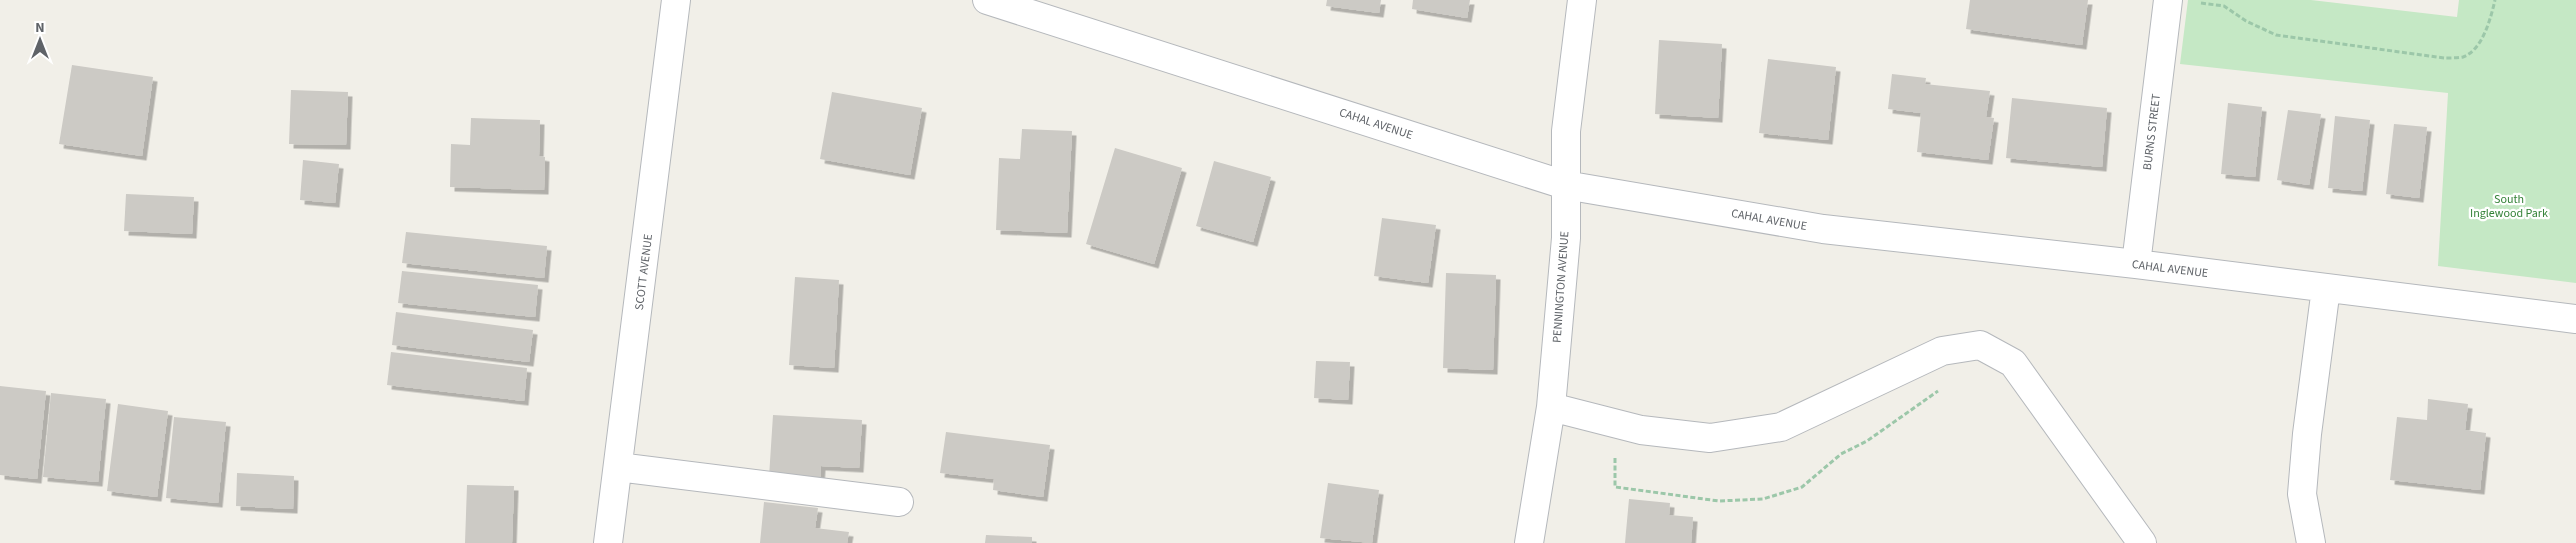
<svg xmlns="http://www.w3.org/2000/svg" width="2576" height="543" font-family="'Source Sans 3',sans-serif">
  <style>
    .green { fill: #c5e8c5 }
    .building { fill: #cccac5; filter: url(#shadow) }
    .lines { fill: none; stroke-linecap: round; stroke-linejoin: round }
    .minor-casing { stroke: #b5b8bc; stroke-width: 30 }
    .path { stroke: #9cc7a9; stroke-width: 3; stroke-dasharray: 5 2.5; stroke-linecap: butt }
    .minor { stroke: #fff; stroke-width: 28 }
    .labels { text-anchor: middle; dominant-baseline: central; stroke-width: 4.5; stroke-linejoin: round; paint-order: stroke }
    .street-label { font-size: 12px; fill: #5f6368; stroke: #fff }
    .park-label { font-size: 12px; fill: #348238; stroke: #fff }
  </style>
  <defs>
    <filter id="shadow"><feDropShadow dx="4.5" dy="4.5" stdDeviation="0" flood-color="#0004"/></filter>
  </defs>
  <rect width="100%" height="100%" fill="#f1efe8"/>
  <!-- green -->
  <path class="green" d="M2188,0H2311L2457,17L2459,0H2576V283L2438,266L2448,93L2180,64Z"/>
  <!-- building -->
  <path class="building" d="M1327,0H1381L1379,13L1326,6Z
    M1413,0H1470L1467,18L1412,9Z
    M1970,0H2088L2082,45L1966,29Z
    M1659,40L1722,44L1718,118L1655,114Z
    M1768,59L1836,67L1828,140L1759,133Z
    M72,65L153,77L142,156L59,144Z
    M1892,74L1926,78L1925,84L1990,91L1986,117L1994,118L1988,160L1917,152L1921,113L1888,109Z
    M291,90L348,92L346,145L289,144Z
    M832,92L922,108L910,175L820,159Z
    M2012,98L2107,108L2102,167L2006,158Z
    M2228,103L2262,107L2255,177L2221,174Z
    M2288,110L2321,114L2309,185L2277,180Z
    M2335,116L2370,120L2362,191L2328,188Z
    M471,118L540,120L539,156L545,157L544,190L450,187L451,144L470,145Z
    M2394,124L2427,127L2419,198L2386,194Z
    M1022,129L1072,131L1067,233L996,230L999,158L1020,159Z
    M1115,148L1182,168L1154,264L1086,244Z
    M303,160L339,164L335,203L300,200Z
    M1214,161L1271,177L1253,242L1196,226Z
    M126,194L194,197L192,234L124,231Z
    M1382,218L1436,225L1428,283L1374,276Z
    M406,232L547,246L544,278L402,263Z
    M402,271L538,285L535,317L398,303Z
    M1446,273L1496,275L1493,370L1443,368Z
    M795,277L839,280L834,368L789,365Z
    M396,312L533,330L529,362L392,345Z
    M391,352L527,368L524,401L387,385Z
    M1316,361L1350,362L1348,400L1314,398Z
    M0,386L46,391L37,479L0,475Z
    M51,393L106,399L98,482L43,477Z
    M2428,399L2468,404L2465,430L2486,433L2480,490L2390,480L2397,417L2427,420Z
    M118,404L168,411L157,497L107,491Z
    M773,415L862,420L859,468L821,466L820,480L769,477Z
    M174,417L226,422L218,503L166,498Z
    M946,432L1050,445L1043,497L993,490L994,479L940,473Z
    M237,473L294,476L293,509L236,506Z
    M1328,483L1379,490L1372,543L1320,538Z
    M467,485L514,486L512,543H465Z
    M1629,499L1670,503L1669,515L1693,517L1691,543H1625Z
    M764,502L818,508L815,528L849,532L847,543H760Z
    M986,535L1032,537V543H985Z"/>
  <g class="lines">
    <defs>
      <path id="minor" d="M987,0L1565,185L1823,229L2136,264L2576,319
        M2136,264L2168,0
        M1551,407L1641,430L1710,438L1781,427L1942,351L1980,345L2013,363L2142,543
        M618,467L899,502
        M608,543L676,0
        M1529,543L1551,407L1566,238V131L1582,0
        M2311,543L2302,494L2307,434L2326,288"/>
    </defs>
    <!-- minor casing -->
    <use href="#minor" class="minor-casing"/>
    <!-- path -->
    <path class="path" d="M2201,3L2224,6L2246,21L2276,35L2444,58C2450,58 2458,58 2463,57C2483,50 2491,17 2495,0
      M1615,458V487L1719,501L1763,499L1802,487L1841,454L1867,441L1938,391"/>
    <!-- minor -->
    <use href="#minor" class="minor"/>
  </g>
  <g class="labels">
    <!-- street labels -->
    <g class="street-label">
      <text transform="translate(1376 124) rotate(18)">CAHAL AVENUE</text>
      <text transform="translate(2152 132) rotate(-83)">BURNS STREET</text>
      <text transform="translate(1769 220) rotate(10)">CAHAL AVENUE</text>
      <text transform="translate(2170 269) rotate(7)">CAHAL AVENUE</text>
      <text transform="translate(644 272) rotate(-83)">SCOTT AVENUE</text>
      <text transform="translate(1561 287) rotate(-86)">PENNINGTON AVENUE</text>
    </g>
    <!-- park labels -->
    <g class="park-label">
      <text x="2509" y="199">South<tspan x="2509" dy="14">Inglewood Park</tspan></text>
    </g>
  </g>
  <!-- north arrow -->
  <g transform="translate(40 40)" stroke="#ffffff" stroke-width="4" paint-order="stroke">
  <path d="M0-4L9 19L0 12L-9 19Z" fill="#5f6368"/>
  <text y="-8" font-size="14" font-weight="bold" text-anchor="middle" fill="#5f6368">N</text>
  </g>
</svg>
